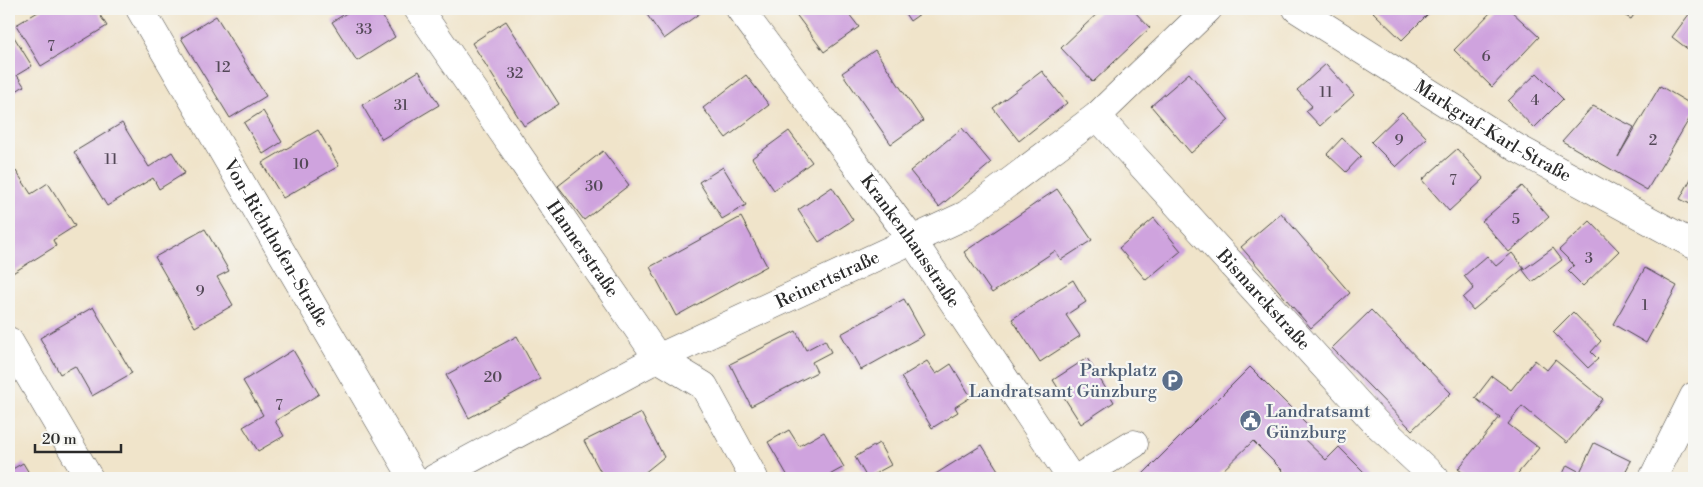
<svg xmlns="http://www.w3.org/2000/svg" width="1703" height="487" font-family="'Libre Bodoni',serif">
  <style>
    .building { fill: #cfa3de }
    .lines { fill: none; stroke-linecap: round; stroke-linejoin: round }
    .minor-casing { stroke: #494743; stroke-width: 29 }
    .minor { stroke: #fff; stroke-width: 28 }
    .labels { text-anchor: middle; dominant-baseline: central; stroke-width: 4.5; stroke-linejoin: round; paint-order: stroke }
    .number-label { font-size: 15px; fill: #544958 }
    .street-label { font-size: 18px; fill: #2b2b2b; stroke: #f6f6f2 }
    .service-label { font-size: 18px; fill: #4e5e75; stroke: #f6f6f2; text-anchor: end }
  </style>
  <rect width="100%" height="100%" fill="#f6f6f2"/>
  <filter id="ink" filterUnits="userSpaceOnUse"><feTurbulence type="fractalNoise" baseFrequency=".02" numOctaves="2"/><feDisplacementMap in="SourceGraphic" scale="10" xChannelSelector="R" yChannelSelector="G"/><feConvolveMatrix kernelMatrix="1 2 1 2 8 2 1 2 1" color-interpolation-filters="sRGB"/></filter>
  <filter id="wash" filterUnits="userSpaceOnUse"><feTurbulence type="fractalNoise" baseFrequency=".0096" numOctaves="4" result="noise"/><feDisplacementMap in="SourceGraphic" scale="20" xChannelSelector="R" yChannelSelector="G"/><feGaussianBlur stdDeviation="1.12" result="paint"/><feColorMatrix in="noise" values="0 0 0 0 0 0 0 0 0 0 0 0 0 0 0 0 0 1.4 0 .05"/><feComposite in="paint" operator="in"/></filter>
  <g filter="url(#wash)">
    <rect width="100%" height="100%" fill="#f0e4ca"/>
    <g id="blocks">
      <!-- building -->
      <path class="building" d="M43,9H96L107,26L41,66L16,25Z
        M353,9H378L395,37L357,61L332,22Z
        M643,9H696L700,13L664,39Z
        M792,9H845L859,27L824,52Z
        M902,9H927L910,21Z
        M1102,9H1132L1150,28L1093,82L1061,48Z
        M1377,9H1433L1402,40L1373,12Z
        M1494,9H1509L1539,37L1492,87L1454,50Z
        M1613,9H1638L1631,19Z
        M1693,9H1694V54L1672,37Z
        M216,16L266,96L230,118L181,38Z
        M506,21L559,104L524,126L472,43Z
        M11,32L32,66L17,75L24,86L10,95L9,93V33Z
        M875,50L923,121L891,144L842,73Z
        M1326,64L1354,95L1320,126L1306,111L1312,106L1297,90Z
        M419,71L439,105L382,139L362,105Z
        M1042,71L1067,103L1019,141L993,108Z
        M1189,73L1229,120L1191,153L1151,106Z
        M1537,73L1563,99L1534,128L1508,101Z
        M746,75L769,105L726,138L703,108Z
        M1660,86L1694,106V111L1647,190L1562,141L1593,106L1634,127L1618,157Z
        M263,111L282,142L263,154L244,123Z
        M1402,112L1427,138L1396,167L1371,142Z
        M122,123L149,167L172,152L185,173L159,189L153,178L107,206L74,152Z
        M962,128L991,163L939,207L910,171Z
        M318,130L339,166L283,198L262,163Z
        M789,131L812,162L774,190L752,158Z
        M1342,138L1361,156L1346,172L1327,154Z
        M1457,149L1484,179L1449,211L1422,180Z
        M603,151L629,185L584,220L558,186Z
        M723,167L746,205L722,219L699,182Z
        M16,171L31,194L48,183L75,226L53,240L56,246L11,274L9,271V176Z
        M1694,173V206L1680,199Z
        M1522,186L1549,217L1509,252L1482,221Z
        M832,187L853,220L819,242L798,210Z
        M1057,189L1092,240L1061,260L1055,251L992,293L964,252Z
        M1281,213L1350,293L1311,328L1241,247Z
        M741,217L767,266L676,316L650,267Z
        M1154,218L1181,251L1146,280L1119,248Z
        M1590,221L1619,251L1583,286L1568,271L1574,265L1559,250Z
        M205,229L229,271L217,277L233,305L195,327L155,257Z
        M1553,248L1562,260L1532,282L1523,270Z
        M1512,253L1524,268L1473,310L1463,298L1474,288L1464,276L1487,256L1496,266Z
        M1645,268L1677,286L1646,343L1613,324Z
        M1073,280L1086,302L1066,315L1080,336L1040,362L1012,319Z
        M904,299L924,335L861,370L841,334Z
        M93,307L132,373L92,396L75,366L60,374L40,338Z
        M1371,310L1451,393L1412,430L1332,348Z
        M1573,312L1601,341L1591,352L1598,359L1588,368L1553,332Z
        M796,331L806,350L825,340L831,352L812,362L817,372L751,406L730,364Z
        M517,336L540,379L469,418L446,375Z
        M293,350L319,394L275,421L284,436L258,451L243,427L263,415L243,381Z
        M1087,358L1114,402L1081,424L1053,380Z
        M1535,360L1547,370L1555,360L1603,399L1567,443L1522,406L1508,424L1539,448L1514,478H1470L1458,469L1500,417L1475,398L1492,376L1511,390Z
        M927,361L936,374L951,364L971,397L955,407L958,412L932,428L901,377Z
        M1250,367L1310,427L1301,436L1326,460L1339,447L1370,478H1290L1253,441L1215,478H1139Z
        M641,413L664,457L638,478H604L584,441Z
        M789,430L799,446L824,432L844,467L824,478H789L768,442Z
        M879,443L891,465L867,478L855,457Z
        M1594,443L1631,461L1622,478H1561L1567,465L1580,472Z
        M982,445L1003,478H929Z
        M23,463L32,478H9V471Z"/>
    </g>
  </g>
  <g filter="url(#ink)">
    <use href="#blocks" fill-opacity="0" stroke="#494743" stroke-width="1"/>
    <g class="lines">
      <defs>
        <g id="minor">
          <path id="s1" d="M140,9L413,478"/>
          <path id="s2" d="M418,9L658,358L704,386L754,478"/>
          <path id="s3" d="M740,9L912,240L1071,478"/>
          <path id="s4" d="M1297,9L1517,148L1694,245"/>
          <path id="s5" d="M1097,116L1375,422L1435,478"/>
          <path d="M9,341L89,478"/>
          <path id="s6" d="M435,478L658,358L966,215L1097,116L1208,9"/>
          <path d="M1078,478L1134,444"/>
          <path d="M1653,478L1694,396"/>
        </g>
      </defs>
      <!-- minor casing -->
      <use href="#minor" class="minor-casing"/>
      <!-- minor -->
      <use href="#minor" class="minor"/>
    </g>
  </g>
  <!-- icons -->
  <defs>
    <symbol id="parking-disc" viewBox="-11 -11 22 22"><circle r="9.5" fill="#5c6f8a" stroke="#f6f6f2"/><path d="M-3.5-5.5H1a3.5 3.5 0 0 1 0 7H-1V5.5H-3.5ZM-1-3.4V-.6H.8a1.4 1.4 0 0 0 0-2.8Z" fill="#fff"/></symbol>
    <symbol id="civic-disc" viewBox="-11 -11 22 22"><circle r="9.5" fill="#5c6f8a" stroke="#f6f6f2"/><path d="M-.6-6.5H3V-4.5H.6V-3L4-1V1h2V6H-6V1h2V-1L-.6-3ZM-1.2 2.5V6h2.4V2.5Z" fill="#fff"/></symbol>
  </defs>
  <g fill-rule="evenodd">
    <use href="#parking-disc" x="1160" y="368" width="25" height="25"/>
    <use href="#civic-disc" x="1238" y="408" width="25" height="25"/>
  </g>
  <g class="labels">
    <!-- number labels -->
    <g class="number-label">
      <text x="364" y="29">33</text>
      <text x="51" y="46">7</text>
      <text x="1486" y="56">6</text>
      <text x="223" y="67">12</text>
      <text x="515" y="73">32</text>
      <text x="1326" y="92">11</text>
      <text x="1535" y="100">4</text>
      <text x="401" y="105">31</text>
      <text x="1399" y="140">9</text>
      <text x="1653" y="140">2</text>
      <text x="111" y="159">11</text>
      <text x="301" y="164">10</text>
      <text x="1453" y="180">7</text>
      <text x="594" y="186">30</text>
      <text x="1516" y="219">5</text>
      <text x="1589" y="258">3</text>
      <text x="200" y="291">9</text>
      <text x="1645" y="305">1</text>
      <text x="493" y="377">20</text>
      <text x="279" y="405">7</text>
    </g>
    <!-- street labels -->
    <g class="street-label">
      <text stroke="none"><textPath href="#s4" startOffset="231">Markgraf-Karl-Straße</textPath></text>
      <text stroke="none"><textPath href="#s3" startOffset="288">Krankenhausstraße</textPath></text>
      <text stroke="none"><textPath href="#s1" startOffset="271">Von-Richthofen-Straße</textPath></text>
      <text stroke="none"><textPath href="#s2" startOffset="291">Hannerstraße</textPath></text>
      <text stroke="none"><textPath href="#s6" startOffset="440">Reinertstraße</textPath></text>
      <text stroke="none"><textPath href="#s5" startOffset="248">Bismarckstraße</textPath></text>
    </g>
    <!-- service labels -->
    <g class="service-label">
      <text x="1157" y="370">Parkplatz<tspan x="1157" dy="21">Landratsamt Günzburg</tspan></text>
      <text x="1266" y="411" text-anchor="start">Landratsamt<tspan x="1266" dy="21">Günzburg</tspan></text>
    </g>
  </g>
  <!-- margin -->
  <rect width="1703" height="487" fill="none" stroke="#f6f6f2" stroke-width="30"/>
  <!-- scale -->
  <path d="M35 444v8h86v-8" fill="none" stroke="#2b2b2b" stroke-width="2.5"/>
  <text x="42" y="444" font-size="15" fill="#2b2b2b" stroke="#f6f6f2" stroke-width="4" paint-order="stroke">20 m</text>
</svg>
